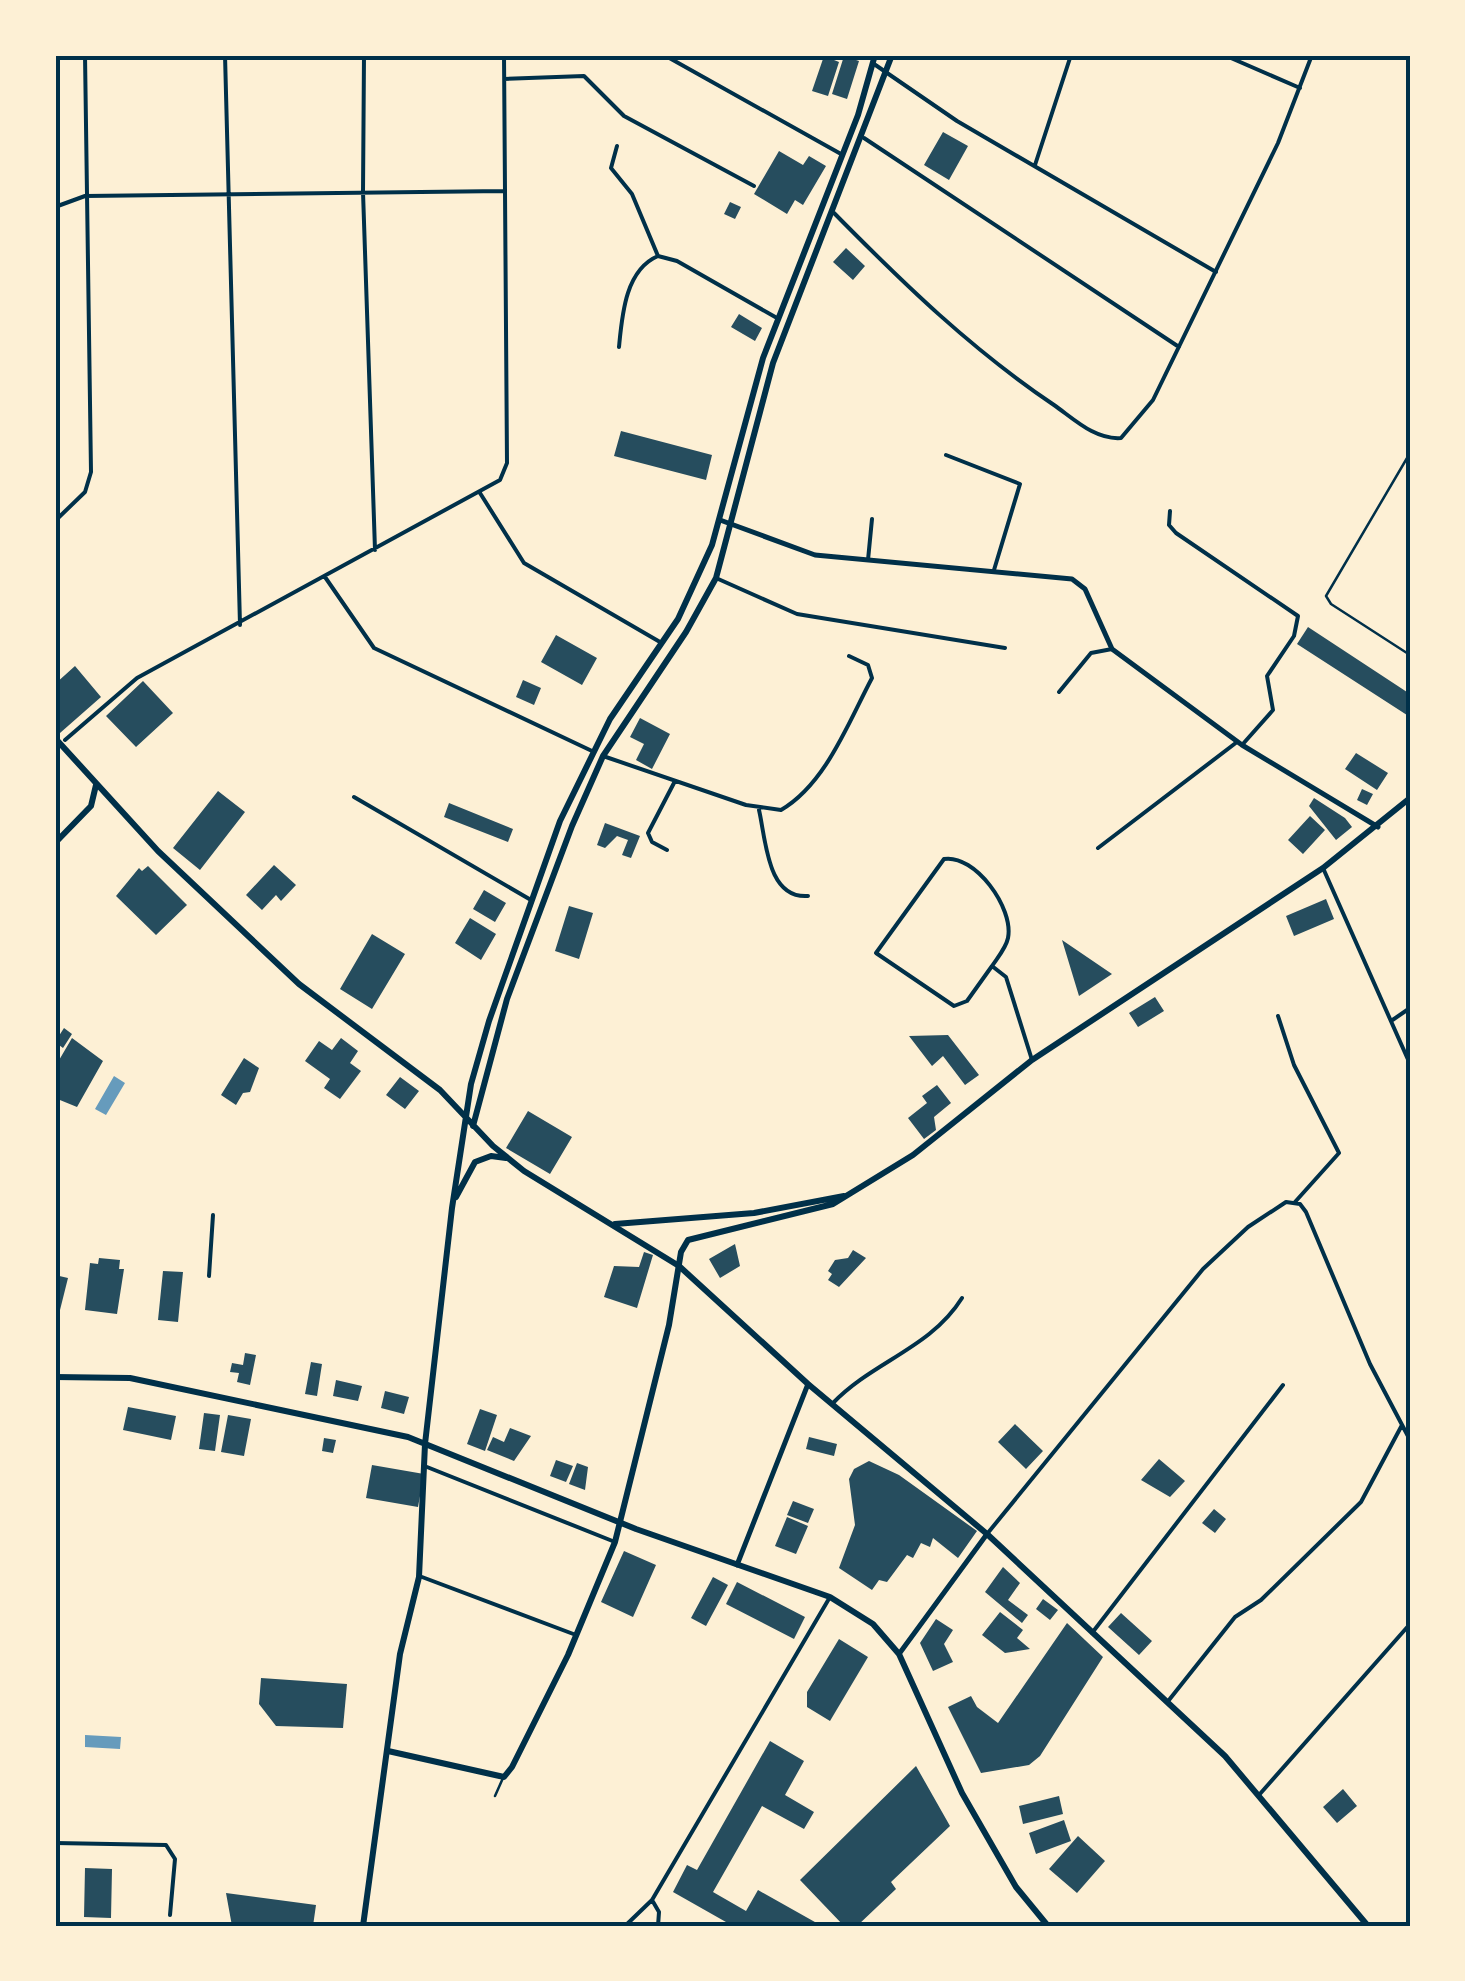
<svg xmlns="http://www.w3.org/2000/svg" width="1465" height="1981" font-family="Raleway,sans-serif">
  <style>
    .water { fill: #669bbc }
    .building { fill: #264d5e }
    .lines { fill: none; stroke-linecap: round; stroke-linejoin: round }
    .service { stroke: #003049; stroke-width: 2.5 }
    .pedestrian { stroke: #003049; stroke-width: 4 }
    .minor { stroke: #003049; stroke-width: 4 }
    .tertiary { stroke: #003049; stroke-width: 5 }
    .secondary { stroke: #003049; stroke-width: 6 }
    .primary { stroke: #003049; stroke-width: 6 }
    .neatline { fill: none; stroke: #003049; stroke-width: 4 }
  </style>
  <rect width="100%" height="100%" fill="#fdf0d5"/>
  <!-- water -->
  <path class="water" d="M114,1076L125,1083L106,1115L95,1109Z
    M85,1735L121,1737L120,1749L85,1747Z"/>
  <!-- building -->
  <path class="building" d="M824,56L839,62L828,96L812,91Z
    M844,56L859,61L847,99L832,94Z
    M943,132L968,146L949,180L924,165Z
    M779,151L803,165L809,156L826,166L803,205L795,200L787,214L754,194Z
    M730,202L741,207L735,219L724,214Z
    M846,248L865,266L853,280L833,262Z
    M739,314L762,328L755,341L731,327Z
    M621,431L712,455L706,480L614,456Z
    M1308,627L1410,694V717L1297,644Z
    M556,635L597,658L582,685L541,662Z
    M75,666L101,697L60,733L55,728V684Z
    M523,680L541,688L534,705L516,697Z
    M143,681L173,713L136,747L106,716Z
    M640,718L670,734L652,769L636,760L644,744L630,737Z
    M1356,753L1388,773L1377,790L1345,769Z
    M1362,789L1373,794L1367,805L1357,800Z
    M218,791L245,812L200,870L173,848Z
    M1314,798L1345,818L1352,827L1336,840L1309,806Z
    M449,803L513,829L508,842L444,817Z
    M1310,816L1325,830L1303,854L1288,840Z
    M605,823L640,836L631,858L622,855L628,840L617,836L605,848L597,845Z
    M274,865L296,885L281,901L276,895L262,910L246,895Z
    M148,866L187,905L156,935L116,896L139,868L142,871Z
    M484,890L506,903L495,922L473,909Z
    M1326,899L1334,919L1294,936L1286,916Z
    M569,906L593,913L579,959L555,951Z
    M470,918L496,934L481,960L455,943Z
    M372,934L405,954L372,1009L340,989Z
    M1062,940L1112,974L1079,996Z
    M1155,997L1164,1011L1138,1027L1129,1013Z
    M64,1028L72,1034L63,1048L55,1042Z
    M948,1035L979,1075L965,1085L943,1056L932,1066L909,1036Z
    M72,1038L103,1061L77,1107L55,1098V1067Z
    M341,1038L358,1051L350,1063L361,1071L340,1099L324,1088L330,1079L305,1061L319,1041L332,1050Z
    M244,1058L259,1068L250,1092L243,1093L236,1105L221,1095Z
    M400,1077L419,1091L405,1109L386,1095Z
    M937,1085L951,1103L934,1117L936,1130L924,1139L908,1118L927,1103L922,1096Z
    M528,1111L572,1137L550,1174L506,1148Z
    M735,1244L740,1266L720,1278L709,1259Z
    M853,1250L866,1258L839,1287L828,1280L832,1274L828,1271L835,1260L848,1258Z
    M644,1252L653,1255L637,1308L604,1297L614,1266L639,1267Z
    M99,1258L120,1260L119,1269H124L117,1314L85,1310L90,1263L98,1264Z
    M163,1271L183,1272L178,1322L158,1320Z
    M55,1275L68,1278L56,1326H55Z
    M245,1353L256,1355L250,1385L237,1382L239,1373L230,1372L232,1363L243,1365Z
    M311,1362L322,1364L317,1396L305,1394Z
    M336,1380L362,1386L358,1401L333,1396Z
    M385,1391L409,1397L404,1414L381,1408Z
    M128,1407L176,1416L171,1440L123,1430Z
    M480,1409L497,1415L485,1451L467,1444Z
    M204,1413L220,1415L215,1451L199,1449Z
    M228,1415L251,1419L244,1456L221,1452Z
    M1015,1424L1043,1451L1026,1469L998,1442Z
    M510,1428L531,1436L514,1461L487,1450L493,1437L504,1442Z
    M809,1437L837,1444L834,1456L806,1449Z
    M324,1438L336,1440L333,1453L322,1451Z
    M1159,1459L1185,1481L1170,1497L1141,1480Z
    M556,1460L573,1466L566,1482L550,1476Z
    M869,1461L899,1475L977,1531L958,1558L933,1538L930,1547L921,1543L913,1558L907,1555L887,1582L879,1580L872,1590L839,1568L855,1525L849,1479L854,1469Z
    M577,1463L588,1467L585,1490L569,1484Z
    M372,1465L424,1474L418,1507L366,1498Z
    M793,1501L814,1509L808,1523L787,1515Z
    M1214,1509L1226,1519L1215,1533L1202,1523Z
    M787,1517L808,1526L796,1554L775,1546Z
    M624,1551L656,1565L633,1617L601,1602Z
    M1003,1567L1020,1583L1008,1600L1028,1615L1022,1623L985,1592Z
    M713,1577L728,1585L706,1626L691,1618Z
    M737,1582L805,1617L794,1639L726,1604Z
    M1043,1599L1058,1610L1050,1620L1036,1609Z
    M1000,1612L1023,1630L1017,1638L1030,1649L1005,1653L982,1635Z
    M1121,1613L1152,1641L1139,1655L1108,1627Z
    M936,1619L953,1630L944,1644L953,1662L933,1671L920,1643Z
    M1067,1623L1103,1657L1040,1756L1029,1765L981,1773L948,1707L971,1696L977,1707L998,1723Z
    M839,1639L868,1657L830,1721L807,1707V1692Z
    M261,1678L347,1684L343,1728L276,1726L259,1704Z
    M770,1741L804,1761L785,1795L814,1812L804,1829L762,1806L713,1892L746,1911L758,1890L822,1926H733L673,1892L687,1865L697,1870Z
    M916,1766L950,1826L891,1882L896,1889L857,1926H844L800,1880Z
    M1343,1789L1357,1806L1337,1823L1323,1807Z
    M1059,1796L1063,1814L1023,1824L1019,1806Z
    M1064,1820L1071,1841L1036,1854L1029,1833Z
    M1078,1836L1105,1861L1077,1893L1049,1869Z
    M85,1868L112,1869L111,1918L84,1917Z
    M226,1893L316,1905L313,1926H232Z"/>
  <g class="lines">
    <!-- service -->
    <path class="service" d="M1410,453L1326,596L1331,604L1410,655
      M495,1796L503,1778"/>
    <!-- pedestrian -->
    <path class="pedestrian" d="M209,1276L213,1215"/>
    <!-- minor -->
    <path class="minor" d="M225,55L240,625
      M364,55L363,192L375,550
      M664,55L841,154
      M1224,55L1300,88
      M874,64L957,121L1216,272
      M504,79L584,76L624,116L754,186
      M864,138L1179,347
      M617,146L611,168L632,194L658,256
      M1035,165L1071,55
      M55,207L85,196L504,191
      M834,213C904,284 971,349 1054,405C1074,419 1095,440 1121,438L1153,400L1278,143L1312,55
      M619,347C622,316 625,270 658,256L677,261L777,318
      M946,455L1020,484L994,570
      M480,493L524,563L660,642
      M1170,511L1169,525L1176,533L1298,616L1294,636L1267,676L1273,710L1242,745
      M55,521L85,492L91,472L85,55
      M868,560L872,519
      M325,577L374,648L592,751
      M716,578L797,614L1005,648
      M1059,692L1091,653L1112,649
      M65,740L137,678L500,480L507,463L504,55
      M603,756L746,805L781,810C826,784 849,721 872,678L868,665L849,656
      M354,797L531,900
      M759,810C766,840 767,899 808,896
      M1098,848L1237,742
      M667,850L652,842L648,833L675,781
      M1323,868L1410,1064
      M992,966C998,957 1006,948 1008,938C1014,908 975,854 944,859L876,953L954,1006L967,1001L992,966L1006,977L1032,1060
      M1278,1016L1294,1065L1339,1153L1295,1202
      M1391,1021L1410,1008
      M832,1404C873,1361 930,1349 962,1298
      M427,1467L615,1542
      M987,1534L1203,1269L1248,1227L1286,1202L1300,1204L1306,1212L1370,1364L1410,1440
      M422,1577L576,1635
      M1092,1633L1283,1385
      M1169,1700L1235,1617L1261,1600L1361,1502L1402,1425
      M1259,1795L1410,1624
      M55,1843L166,1845L175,1859L170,1915
      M652,1900L659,1912L658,1926
      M625,1926L652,1900L830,1597"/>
    <!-- tertiary -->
    <path class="tertiary" d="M720,520L815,555L1072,579L1085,589L1112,649L1242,745L1378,827
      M737,1565L808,1384
      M899,1654L987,1534"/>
    <!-- secondary -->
    <path class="secondary" d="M55,843L91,806L96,785
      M615,1224L754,1213L844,1196
      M388,1751L504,1777L512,1767L568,1655L615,1542L669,1325L681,1252L688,1240L833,1204L913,1155L1032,1060L1323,868L1410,798"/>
    <!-- primary -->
    <path class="primary" d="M55,738L158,851L299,984L440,1090L493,1146L524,1171L679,1266L808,1384L987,1534L1225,1756L1368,1926
      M473,1126L507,999L572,826L603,756L686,632L716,578L773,363L892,55
      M456,1197L475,1162L491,1156L506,1158
      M55,1377L130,1378L408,1437L636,1529L830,1597L873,1624L899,1654L962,1793L1016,1887L1048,1926
      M363,1926L400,1654L419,1577L425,1444L452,1208L471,1084L489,1021L560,821L610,719L678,619L712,545L763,358L858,115L875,55"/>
  </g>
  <!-- border -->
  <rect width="1465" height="1981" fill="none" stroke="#fdf0d5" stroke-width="115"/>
  <rect x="58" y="58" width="1350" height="1866" class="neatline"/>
</svg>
